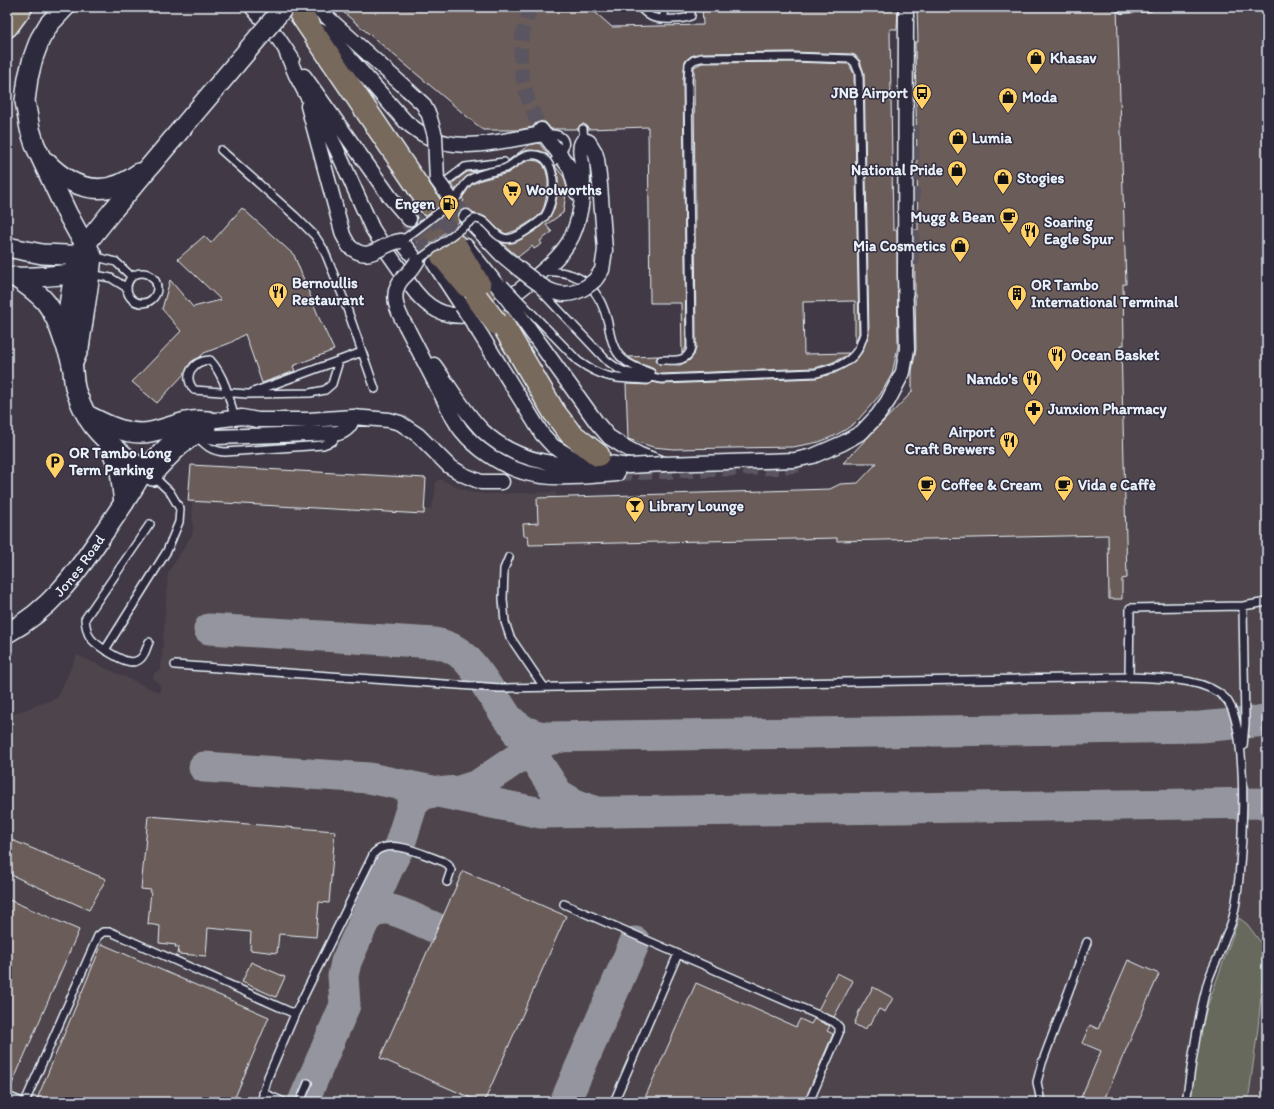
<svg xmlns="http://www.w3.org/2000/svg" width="1274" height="1109" font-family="Itim,sans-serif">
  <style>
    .built { fill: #4d444b }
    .green { fill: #66695b; stroke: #a7adaa }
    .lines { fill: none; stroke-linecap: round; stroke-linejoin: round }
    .taxiway { stroke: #94959e; stroke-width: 31 }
    .building { fill: #6a5c59; stroke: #e8f1f8 }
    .street-tunnel { stroke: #5a5560; stroke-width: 14; stroke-dasharray: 14 7; stroke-linecap: butt }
    .highway-tunnel { stroke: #5a5560; stroke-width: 22; stroke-dasharray: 22 11; stroke-linecap: butt }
    .lane-casing { stroke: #e8f1f8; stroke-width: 10 }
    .street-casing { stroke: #e8f1f8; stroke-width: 17 }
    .secondary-casing { stroke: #e8f1f8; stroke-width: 22 }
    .highway-casing { stroke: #e8f1f8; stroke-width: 25 }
    .lane { stroke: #2f2a3d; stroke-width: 7 }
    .street { stroke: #2f2a3d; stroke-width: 14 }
    .secondary { stroke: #2f2a3d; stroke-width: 19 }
    .highway { stroke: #77695c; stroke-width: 22 }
    .lane-bridge-casing { stroke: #e8f1f8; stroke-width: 10; stroke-linecap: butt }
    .street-bridge-casing { stroke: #e8f1f8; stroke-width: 17; stroke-linecap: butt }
    .secondary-bridge-casing { stroke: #e8f1f8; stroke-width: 22; stroke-linecap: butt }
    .highway-bridge-casing { stroke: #e8f1f8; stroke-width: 25; stroke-linecap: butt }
    .lane-bridge { stroke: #2f2a3d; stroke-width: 7 }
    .street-bridge { stroke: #2f2a3d; stroke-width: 14 }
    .secondary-bridge { stroke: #2f2a3d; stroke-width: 19 }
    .highway-bridge { stroke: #77695c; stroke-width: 22 }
    .labels { text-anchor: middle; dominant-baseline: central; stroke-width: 3; stroke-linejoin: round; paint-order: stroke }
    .poi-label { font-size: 15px; font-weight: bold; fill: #e8f1f8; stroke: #2f2a3d; text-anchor: start }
    .street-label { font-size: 15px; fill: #e8f1f8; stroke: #2f2a3d }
  </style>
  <rect width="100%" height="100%" fill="#413945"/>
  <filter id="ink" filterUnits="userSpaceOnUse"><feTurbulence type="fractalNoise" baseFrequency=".025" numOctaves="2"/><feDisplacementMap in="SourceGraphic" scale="8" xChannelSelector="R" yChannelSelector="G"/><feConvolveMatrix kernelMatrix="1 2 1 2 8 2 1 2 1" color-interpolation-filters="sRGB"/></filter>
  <g filter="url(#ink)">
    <!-- built -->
    <path class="built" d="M917,7H1267V1102H7V716L57,698L77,655L160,693V685L153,678L154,673L161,670L168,573L193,533L192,501H188L191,465L426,478L424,510L431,509L434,500L436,482L438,480H442L459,488L471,492L483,494L556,492V498L830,489L840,484L858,483L876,463H843L912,392L910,230H918L915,42H936Z"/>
    <!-- green -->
    <path class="green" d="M1239,918L1247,924L1262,944V984L1258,1028L1248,1102H1190L1196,1051L1207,1007Z"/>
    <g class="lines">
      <!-- taxiway -->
      <path class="taxiway" d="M209,629L435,643C460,647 471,663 485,683C492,694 500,706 507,717C517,729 530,735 545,737L1200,727L1267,721
        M518,733L558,794L575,804L594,811
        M204,767L369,778L541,813L1267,803
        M446,792L459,791L478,785L534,747L548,740L562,737
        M363,923C378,902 392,909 411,917C420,921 429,925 438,929
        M303,1102L345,1005L343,976L346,962L389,866L399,847L412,806C417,797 425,792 436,792
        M565,1102L635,942"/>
    </g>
    <!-- building -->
    <path class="building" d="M337,7H589L612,27L703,25L702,7H898L897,29H890L893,230H897L898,347L892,374L880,395L856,422L845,430L834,436L819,442L793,447L673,449L653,447L628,439L626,384L648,385L652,382L662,384L816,378L835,373L846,367L857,359L862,352L869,334L864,73L860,61L855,55L851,54L792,52L701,53L691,56L685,61L683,80L686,347L682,353L681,303H650L648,127L588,129L587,126L583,124L580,125L578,129H551L545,122H540L536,123L533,127L518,130H483Z
      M917,7H1117L1126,284H1123L1124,345H1121L1127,578L1122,579V599H1109L1108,535L837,541V538L529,545L528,536H524L523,524L538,523L537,498L830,489L840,484L858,483L877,463H843L912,392V371L916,349L914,230H918L915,42H918Z
      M792,62L849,64L854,74L859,333L855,343V301L803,302L804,354L849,353L846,356L831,363L815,368L662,374L656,373L653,368L638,363L628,357L658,356L656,360L659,364L680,365L690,360L694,355L696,348L694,67L702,63Z
      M539,143L549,156L541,151L529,150L521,152L509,160L529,145Z
      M530,160L538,161L543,164L546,171L548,179V189L544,207L541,213L536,218L517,230L506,234L499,230L487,218L481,215L475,214L469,209H464L458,214V219L459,222L422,250L414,238L452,210L458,209L461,203L464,201L462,198L471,185L481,180L508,173L523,163Z
      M555,166L564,177L567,188L563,213L546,225L552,232L540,241L542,244L534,249L532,246L518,257L502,243H513L522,239L538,229L549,218L554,210L558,190V177Z
      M477,171L465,178L456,190L451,184L467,172Z
      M242,208L294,255L320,320L334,350L293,366L295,371L262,383L245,334L230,343L204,353L200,357L191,362L187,368L184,374L157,403L132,382L181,331L162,309L170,280L193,307L221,300L178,259L204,236L211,243Z
      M191,465L426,478L424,514L188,501Z
      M148,816L335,831L329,903L319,902L316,937L279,934L277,953L250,950L251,932L208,928L206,956L178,954L179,947H175L176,945L159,943L160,926L148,924L151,890L141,889Z
      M7,838L106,879L89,910L7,873Z
      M463,871L566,916L484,1102H480L380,1058Z
      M7,899L79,930L9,1091H7Z
      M102,944L269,1017L233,1102H44L37,1099Z
      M1128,960L1159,974L1103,1102H1079L1101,1051L1082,1043L1090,1025L1098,1029Z
      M251,962L285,977L276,997L242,982Z
      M837,973L853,981L834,1017L818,1010Z
      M696,983L796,1027L800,1019L811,1024L814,1019L830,1026L827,1031L833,1034L804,1102H643Z
      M873,987L893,998L885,1012L879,1009L870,1025H868L865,1030L854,1024L858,1015H857Z"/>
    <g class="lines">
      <!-- street-tunnel -->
      <path class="street-tunnel" d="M531,7C513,51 520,88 541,130
        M431,206L462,242
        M457,206L466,217
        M409,223L434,263
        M912,265L913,196L912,117
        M617,474L737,469L776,468L802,465"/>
      <!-- highway-tunnel -->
      <path class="highway-tunnel" d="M431,206L456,246
        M409,219L442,256"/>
      <defs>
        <path id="lane" d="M639,7C643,10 647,15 652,17C660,20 684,20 691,16V7
          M664,7V18
          M1122,9L1149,7
          M583,129L584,140
          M544,134C569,132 570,147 553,162
          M221,150L295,216L315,236L324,250L343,297L375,389
          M440,186L465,167L504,162
          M93,256L116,262L132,277
          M545,272C581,269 600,289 608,323C610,335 613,351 623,359C630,366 642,370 651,373
          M127 288a15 15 0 1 1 30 0a15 15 0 1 1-30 0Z
          M90,274L111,278L127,288
          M523,304L578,361C603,379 617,379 648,380
          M572,324L606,360L617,368L625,372L662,379L816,373C831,369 848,365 857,351C860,347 862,339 864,334L859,73L855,63L851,59L792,57L701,58L694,60L689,64L688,80L691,348C688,363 672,360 661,360
          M253,392L362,352
          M234,417C230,398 224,375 210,360C193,361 182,375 194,390L247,394L310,393L325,390L332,384L339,361
          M197,436C205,446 212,451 225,452L323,445L333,441L338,433
          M150,524L85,619C87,637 90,640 105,650L167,551L179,522L180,509L170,492L153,476
          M509,557L504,569L503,599L505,622L510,637L544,687
          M1243,606L1245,723L1243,746
          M105,650C116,656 135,671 144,654C146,651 147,646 149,642
          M175,665L500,688L1133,677C1161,679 1203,677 1225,698C1252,725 1243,883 1232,921C1230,928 1226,934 1224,941C1222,946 1221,950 1219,955C1214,966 1208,977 1206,989C1196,1026 1192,1064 1186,1102
          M1129,677L1130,608L1243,606L1267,602
          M564,904L834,1022L839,1027V1033L809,1102
          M263,1093L284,1102
          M7,1096L22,1102
          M25,1102L98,936L103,932H111L295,1014
          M261,1102L268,1077L295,1014L374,853C390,837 424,855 442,861L448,864L451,870L447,882
          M300,1102L308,1083
          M614,1102L678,954
          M1041,1102L1037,1082L1042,1063L1087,942"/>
        <path id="street" d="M252,7L278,38L292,59
          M316,7L408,90
          M315,29L325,33L335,42L405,121C412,127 420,133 428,137C465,154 506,139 544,134
          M286,51L296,75L305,92L327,130L337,150L372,228C381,243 391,257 401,271C409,283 417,297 430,306C462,329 499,307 526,285C544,270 567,253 575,229C583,208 584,185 582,163C581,156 578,145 584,140L589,142L595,152L597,159L600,185L605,250L602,270L595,280
          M304,76L390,197L409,219
          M308,106L343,235L349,246
          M541,130L570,168L577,193
          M466,217L501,254L519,269
          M401,241L417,261
          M466,246L497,285
          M434,263L462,306
          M515,309L597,423L609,437L623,446L640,455L664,464L795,460L813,456L843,443L862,432L878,415L888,401L903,372L907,349L905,274L906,7
          M407,328C418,349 428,369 439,390C446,403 452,418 461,430C476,449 500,465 523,472C550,481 588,476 617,474
          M479,332L542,434L553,446L573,458L629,466
          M434,365C450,387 464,412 483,431C519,465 563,466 609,466
          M201,434L215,437L338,433C347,430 350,426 353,417
          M143,471L151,460L171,440L181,432L208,421L242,417L258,420H309L353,417L389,420L400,423L418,435L449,466L464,475L481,482H502
          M153,476C173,457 182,441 209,431"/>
        <g id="secondary">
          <path d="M65,7L49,24L40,39L33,58L28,78L25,101L30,129L35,145L67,213L78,233L86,244L92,256L90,274L79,348L72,365"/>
          <path d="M46,162C73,190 106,199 139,173"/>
          <path d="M7,247L42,254L90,256"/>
          <path d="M14,277C38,279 62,273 87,274"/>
          <path d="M15,277C45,297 53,306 64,341C67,348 70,356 72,364C74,374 73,385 77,394C81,405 87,418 94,427C106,442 136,467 153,476"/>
          <path d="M65,342L67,318L77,255L113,210L236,64"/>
          <path d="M89,416C105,424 122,433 141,433C156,433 171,425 186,422C193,420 200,420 208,421"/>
          <path d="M109,444L120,471L124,503"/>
          <path id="s1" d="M7,633C50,610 75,575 102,535C117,514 131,493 143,471"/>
        </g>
        <path id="highway" d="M296,7L431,206
          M7,26L21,7
          M456,246L484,293
          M442,256L467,286
          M500,320L554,412L570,433L598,455"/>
      </defs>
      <!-- lane casing -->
      <use href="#lane" class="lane-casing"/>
      <!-- street casing -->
      <use href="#street" class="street-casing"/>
      <!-- secondary casing -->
      <use href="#secondary" class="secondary-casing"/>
      <!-- highway casing -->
      <use href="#highway" class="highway-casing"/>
      <!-- lane -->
      <use href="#lane" class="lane"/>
      <!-- street -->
      <use href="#street" class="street"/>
      <!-- secondary -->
      <use href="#secondary" class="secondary"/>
      <!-- highway -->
      <use href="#highway" class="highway"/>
      <defs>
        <path id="lane-bridge" d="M401,241C414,232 426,222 438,213C443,210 449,207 453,202C460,195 462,185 471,179C482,172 494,172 506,168C514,164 520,156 530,155C560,152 556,200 545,216C540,222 520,236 512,238C493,243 491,218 474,219L417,261
          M504,284L523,304
          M540,290L572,324"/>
        <path id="street-bridge" d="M408,90L423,104L429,115L435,136L437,180L453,202
          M349,246C370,265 380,243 401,241
          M519,269C546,290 565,307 595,280
          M497,285L515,309
          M462,306L479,332
          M407,328C398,313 388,294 403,278C409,272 413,269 417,261
          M629,466L664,464"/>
        <path id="secondary-bridge" d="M236,64L284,7"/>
        <path id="highway-bridge" d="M477,298L496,323"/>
      </defs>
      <!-- lane-bridge casing -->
      <use href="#lane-bridge" class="lane-bridge-casing"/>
      <!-- street-bridge casing -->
      <use href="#street-bridge" class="street-bridge-casing"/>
      <!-- secondary-bridge casing -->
      <use href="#secondary-bridge" class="secondary-bridge-casing"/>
      <!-- highway-bridge casing -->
      <use href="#highway-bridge" class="highway-bridge-casing"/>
      <!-- lane-bridge -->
      <use href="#lane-bridge" class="lane-bridge"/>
      <!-- street-bridge -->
      <use href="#street-bridge" class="street-bridge"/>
      <!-- secondary-bridge -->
      <use href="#secondary-bridge" class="secondary-bridge"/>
      <!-- highway-bridge -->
      <use href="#highway-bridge" class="highway-bridge"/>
    </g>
  </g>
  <!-- icons -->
  <defs>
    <symbol id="shop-pin" viewBox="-11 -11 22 30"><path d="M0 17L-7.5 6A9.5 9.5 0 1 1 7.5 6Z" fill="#ffd166" stroke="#2f2a3d"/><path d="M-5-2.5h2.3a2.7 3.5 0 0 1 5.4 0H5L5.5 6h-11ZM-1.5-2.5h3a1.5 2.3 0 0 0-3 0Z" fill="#111"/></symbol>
    <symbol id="bus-pin" viewBox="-11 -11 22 30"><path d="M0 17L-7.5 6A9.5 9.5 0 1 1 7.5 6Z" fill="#ffd166" stroke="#2f2a3d"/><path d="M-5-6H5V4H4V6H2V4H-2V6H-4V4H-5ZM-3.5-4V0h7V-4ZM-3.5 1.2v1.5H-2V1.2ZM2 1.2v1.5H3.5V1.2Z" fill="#111"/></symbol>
    <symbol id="supermarket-pin" viewBox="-11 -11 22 30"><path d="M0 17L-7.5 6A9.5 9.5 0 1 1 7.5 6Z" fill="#ffd166" stroke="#2f2a3d"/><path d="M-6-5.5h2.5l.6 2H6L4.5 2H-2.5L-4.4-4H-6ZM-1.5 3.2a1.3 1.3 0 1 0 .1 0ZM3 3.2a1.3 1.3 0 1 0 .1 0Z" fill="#111"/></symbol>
    <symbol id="fuel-pin" viewBox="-11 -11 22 30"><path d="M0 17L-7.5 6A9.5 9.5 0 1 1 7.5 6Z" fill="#ffd166" stroke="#2f2a3d"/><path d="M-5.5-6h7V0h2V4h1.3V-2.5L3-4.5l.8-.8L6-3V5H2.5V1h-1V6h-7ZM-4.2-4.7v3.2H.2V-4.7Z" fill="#111"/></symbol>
    <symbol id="cafe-pin" viewBox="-11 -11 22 30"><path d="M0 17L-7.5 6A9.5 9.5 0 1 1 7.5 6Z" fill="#ffd166" stroke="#2f2a3d"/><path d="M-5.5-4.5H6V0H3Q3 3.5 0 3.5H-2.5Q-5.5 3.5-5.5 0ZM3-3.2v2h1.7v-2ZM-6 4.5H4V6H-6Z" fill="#111"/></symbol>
    <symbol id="restaurant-pin" viewBox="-11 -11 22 30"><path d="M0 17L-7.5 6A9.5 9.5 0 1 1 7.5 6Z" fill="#ffd166" stroke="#2f2a3d"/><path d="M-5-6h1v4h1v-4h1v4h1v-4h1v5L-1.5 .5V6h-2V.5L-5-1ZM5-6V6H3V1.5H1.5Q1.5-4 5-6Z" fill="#111"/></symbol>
    <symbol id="building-pin" viewBox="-11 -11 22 30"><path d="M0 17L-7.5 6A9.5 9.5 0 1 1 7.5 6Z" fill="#ffd166" stroke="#2f2a3d"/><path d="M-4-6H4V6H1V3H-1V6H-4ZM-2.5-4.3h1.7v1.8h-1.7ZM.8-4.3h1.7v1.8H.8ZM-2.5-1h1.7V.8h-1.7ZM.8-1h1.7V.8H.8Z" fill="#111"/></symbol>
    <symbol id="pharmacy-pin" viewBox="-11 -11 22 30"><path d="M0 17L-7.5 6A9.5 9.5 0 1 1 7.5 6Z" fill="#ffd166" stroke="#2f2a3d"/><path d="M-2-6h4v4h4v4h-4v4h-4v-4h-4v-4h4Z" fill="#111"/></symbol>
    <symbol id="parking-pin" viewBox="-11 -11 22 30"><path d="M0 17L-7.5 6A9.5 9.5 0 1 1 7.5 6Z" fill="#ffd166" stroke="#2f2a3d"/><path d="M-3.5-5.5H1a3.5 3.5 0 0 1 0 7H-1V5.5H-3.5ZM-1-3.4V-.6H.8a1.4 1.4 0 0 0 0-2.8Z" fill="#111"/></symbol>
    <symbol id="bar-pin" viewBox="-11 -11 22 30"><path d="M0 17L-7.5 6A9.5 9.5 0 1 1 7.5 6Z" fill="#ffd166" stroke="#2f2a3d"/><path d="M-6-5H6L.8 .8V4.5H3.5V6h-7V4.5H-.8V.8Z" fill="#111"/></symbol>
  </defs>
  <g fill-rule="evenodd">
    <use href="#shop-pin" x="1025" y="47" width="22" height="30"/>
    <use href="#bus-pin" x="911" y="82" width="22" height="30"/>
    <use href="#shop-pin" x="997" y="86" width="22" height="30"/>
    <use href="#shop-pin" x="947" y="127" width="22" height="30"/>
    <use href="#shop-pin" x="946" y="159" width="22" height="30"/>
    <use href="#shop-pin" x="992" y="167" width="22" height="30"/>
    <use href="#supermarket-pin" x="501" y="179" width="22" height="30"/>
    <use href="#fuel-pin" x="438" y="193" width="22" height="30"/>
    <use href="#cafe-pin" x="998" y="206" width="22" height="30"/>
    <use href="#restaurant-pin" x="1019" y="220" width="22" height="30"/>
    <use href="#shop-pin" x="949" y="235" width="22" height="30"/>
    <use href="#restaurant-pin" x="267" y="281" width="22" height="30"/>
    <use href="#building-pin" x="1006" y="283" width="22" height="30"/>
    <use href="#restaurant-pin" x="1046" y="344" width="22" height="30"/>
    <use href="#restaurant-pin" x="1021" y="368" width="22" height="30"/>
    <use href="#pharmacy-pin" x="1023" y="398" width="22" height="30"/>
    <use href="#restaurant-pin" x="998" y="430" width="22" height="30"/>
    <use href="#parking-pin" x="44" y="451" width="22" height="30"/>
    <use href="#cafe-pin" x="916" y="474" width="22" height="30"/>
    <use href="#cafe-pin" x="1053" y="474" width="22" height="30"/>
    <use href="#bar-pin" x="624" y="495" width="22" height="30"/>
  </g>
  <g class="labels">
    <!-- poi labels -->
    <g class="poi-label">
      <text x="1050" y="58">Khasav</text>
      <text x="908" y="93" text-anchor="end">JNB Airport</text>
      <text x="1022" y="97">Moda</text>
      <text x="972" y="138">Lumia</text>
      <text x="943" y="170" text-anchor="end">National Pride</text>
      <text x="1017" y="178">Stogies</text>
      <text x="526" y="190">Woolworths</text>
      <text x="435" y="204" text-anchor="end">Engen</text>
      <text x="995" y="217" text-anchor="end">Mugg &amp; Bean</text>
      <text x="1044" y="222">Soaring<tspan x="1044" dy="17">Eagle Spur</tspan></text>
      <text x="946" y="246" text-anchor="end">Mia Cosmetics</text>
      <text x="292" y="283">Bernoullis<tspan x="292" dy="17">Restaurant</tspan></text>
      <text x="1031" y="285">OR Tambo<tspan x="1031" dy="17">International Terminal</tspan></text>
      <text x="1071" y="355">Ocean Basket</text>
      <text x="1018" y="379" text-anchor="end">Nando's</text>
      <text x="1048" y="409">Junxion Pharmacy</text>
      <text x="995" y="432" text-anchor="end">Airport<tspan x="995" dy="17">Craft Brewers</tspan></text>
      <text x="69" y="453">OR Tambo Long<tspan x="69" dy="17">Term Parking</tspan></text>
      <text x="941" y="485">Coffee &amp; Cream</text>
      <text x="1078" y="485">Vida e Caffè</text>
      <text x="649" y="506">Library Lounge</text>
    </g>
    <!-- street labels -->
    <g class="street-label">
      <text stroke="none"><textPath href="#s1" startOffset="100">Jones Road</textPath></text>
    </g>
  </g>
  <!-- margin -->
  <rect width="1274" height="1109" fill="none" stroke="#2f2a3d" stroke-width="24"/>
  <rect x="12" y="12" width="1250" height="1085" fill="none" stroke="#e8f1f8" stroke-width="1.5" filter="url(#ink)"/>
</svg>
